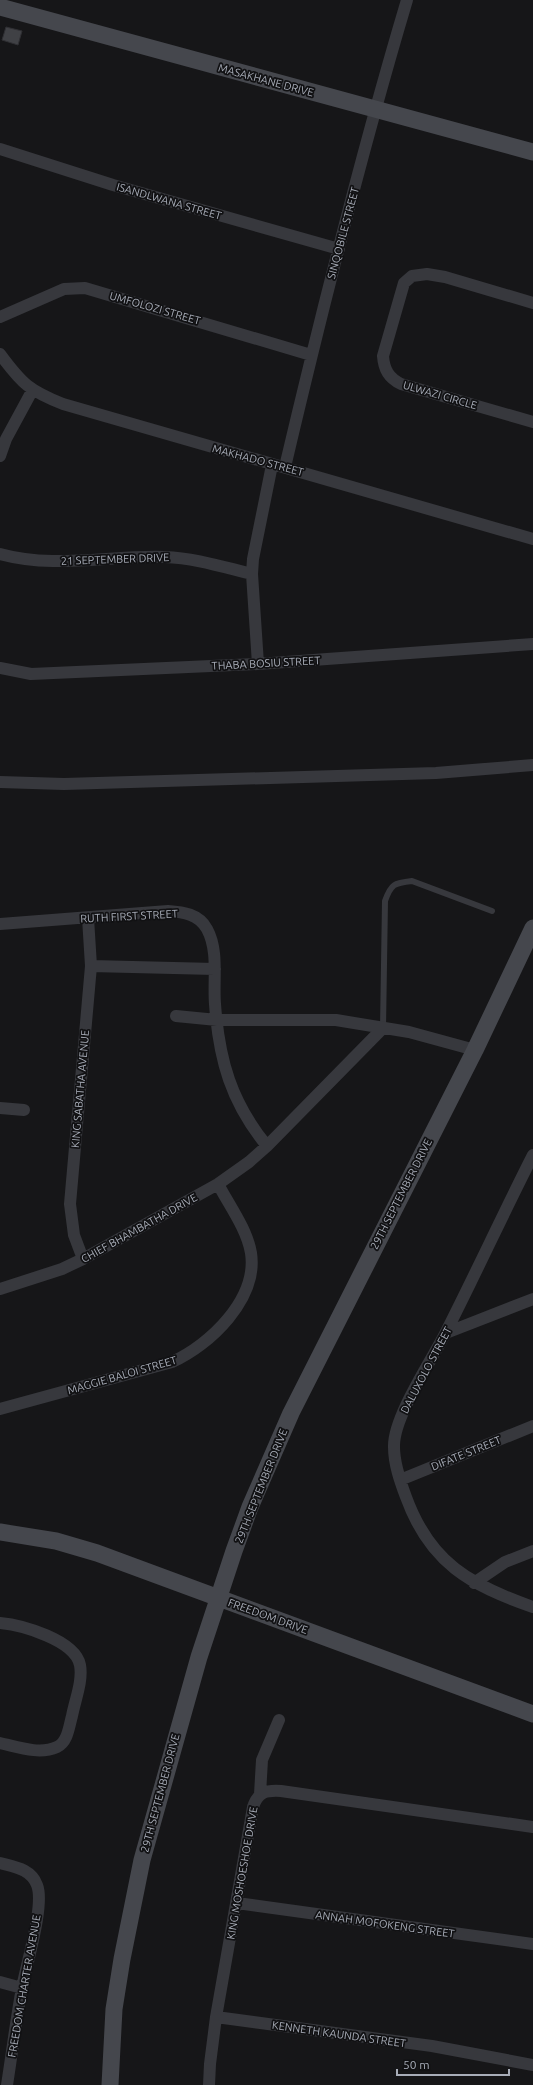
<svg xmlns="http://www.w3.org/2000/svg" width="533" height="2085" font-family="Ubuntu,sans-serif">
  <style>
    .building { fill: #404145; stroke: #303034 }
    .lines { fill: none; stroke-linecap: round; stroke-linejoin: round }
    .lane { stroke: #37383d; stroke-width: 6 }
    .street { stroke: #37383d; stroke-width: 12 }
    .secondary { stroke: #45474d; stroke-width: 17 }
    .labels { text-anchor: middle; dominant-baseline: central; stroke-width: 3.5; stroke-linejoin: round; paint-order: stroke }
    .street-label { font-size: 11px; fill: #a8adb8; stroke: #111113 }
  </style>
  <rect width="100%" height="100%" fill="#161618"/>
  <!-- building -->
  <path class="building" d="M6,27L22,31L18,45L2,40Z"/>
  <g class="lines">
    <!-- lane -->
    <path class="lane" d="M383,1028L385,901C391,884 394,883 412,881L492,911"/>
    <!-- street -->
    <path class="street" d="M0,149L113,185L339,249
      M533,303L445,277L427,274L412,276L404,283L383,356C384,370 389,378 401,384L533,422
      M0,317L64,289L85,288L311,355
      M0,354C22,384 30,391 63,404L533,539
      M0,456L6,439L32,391
      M285,467C322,310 361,154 407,0
      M0,554C54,569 110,555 165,557C195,558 223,567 252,574
      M258,664L252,574L253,559L272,465
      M0,668L31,674L258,664L533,644
      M0,782L64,784L436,773L533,765
      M0,924L168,911C183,912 199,914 207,929C219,951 213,980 215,1004C219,1060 231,1102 267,1146
      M91,966L215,969
      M176,1016L217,1020H336L409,1032L475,1050
      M0,1108L24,1110
      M533,1155C503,1214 476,1273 446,1332C432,1360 393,1417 394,1447C394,1464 400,1481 406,1497C430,1563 470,1585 533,1607
      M83,1259L74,1235L70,1204L91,966L88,918
      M0,1289L62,1269L83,1259L218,1184L249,1162L267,1146L383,1028
      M446,1333L533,1299
      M0,1409L172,1362C210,1345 258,1299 251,1253C247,1229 229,1205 218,1184
      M400,1480L533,1426
      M474,1583L505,1562L533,1551
      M0,1623C22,1625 75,1640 80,1665C83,1681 75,1700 72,1716C69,1726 68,1742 57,1747C39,1755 18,1747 0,1743
      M260,1794L262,1760L279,1720
      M0,1863C15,1867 31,1869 37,1885C45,1905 26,1965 22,1988C16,2020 12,2053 7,2085
      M237,1903L533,1944
      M0,1982L22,1988
      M216,2017L432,2046L533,2065
      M209,2085L210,2064L216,2017L253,1807C258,1792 266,1790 281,1791L533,1827"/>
    <!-- secondary -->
    <path class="secondary" d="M0,7L533,152
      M0,1532L56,1541L97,1553L533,1714
      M110,2085L114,2009L122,1959L142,1860L199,1657L234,1551L250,1507L291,1413L475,1050L533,928"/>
  </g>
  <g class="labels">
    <!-- street labels -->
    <g class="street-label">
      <text transform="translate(266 80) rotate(15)">MASAKHANE DRIVE</text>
      <text transform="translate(169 201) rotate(16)">ISANDLWANA STREET</text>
      <text transform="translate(343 233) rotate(-75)">SINQOBILE STREET</text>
      <text transform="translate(155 308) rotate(16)">UMFOLOZI STREET</text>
      <text transform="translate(440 395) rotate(16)">ULWAZI CIRCLE</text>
      <text transform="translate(258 460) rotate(15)">MAKHADO STREET</text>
      <text transform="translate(115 559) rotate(-2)">21 SEPTEMBER DRIVE</text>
      <text transform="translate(266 663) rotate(-3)">THABA BOSIU STREET</text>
      <text transform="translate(129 916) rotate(-3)">RUTH FIRST STREET</text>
      <text transform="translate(80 1089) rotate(-85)">KING SABATHA AVENUE</text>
      <text transform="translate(401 1194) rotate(-63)">29TH SEPTEMBER DRIVE</text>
      <text transform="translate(139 1228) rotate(-29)">CHIEF BHAMBATHA DRIVE</text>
      <text transform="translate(426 1370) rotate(-62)">DALUXOLO STREET</text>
      <text transform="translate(122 1375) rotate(-16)">MAGGIE BALOI STREET</text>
      <text transform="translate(466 1453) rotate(-22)">DIFATE STREET</text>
      <text transform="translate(261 1486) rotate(-68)">29TH SEPTEMBER DRIVE</text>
      <text transform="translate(268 1616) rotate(20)">FREEDOM DRIVE</text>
      <text transform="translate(160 1793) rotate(-75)">29TH SEPTEMBER DRIVE</text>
      <text transform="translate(242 1873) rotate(-80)">KING MOSHOESHOE DRIVE</text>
      <text transform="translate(385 1924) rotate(8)">ANNAH MOFOKENG STREET</text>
      <text transform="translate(24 1986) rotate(-80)">FREEDOM CHARTER AVENUE</text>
      <text transform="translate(339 2034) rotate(8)">KENNETH KAUNDA STREET</text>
    </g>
  </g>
  <!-- scale -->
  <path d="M397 2069v6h112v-6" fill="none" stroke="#a8adb8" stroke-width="2"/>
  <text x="403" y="2069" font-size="12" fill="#a8adb8" stroke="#111113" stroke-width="3" paint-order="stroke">50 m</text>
</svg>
